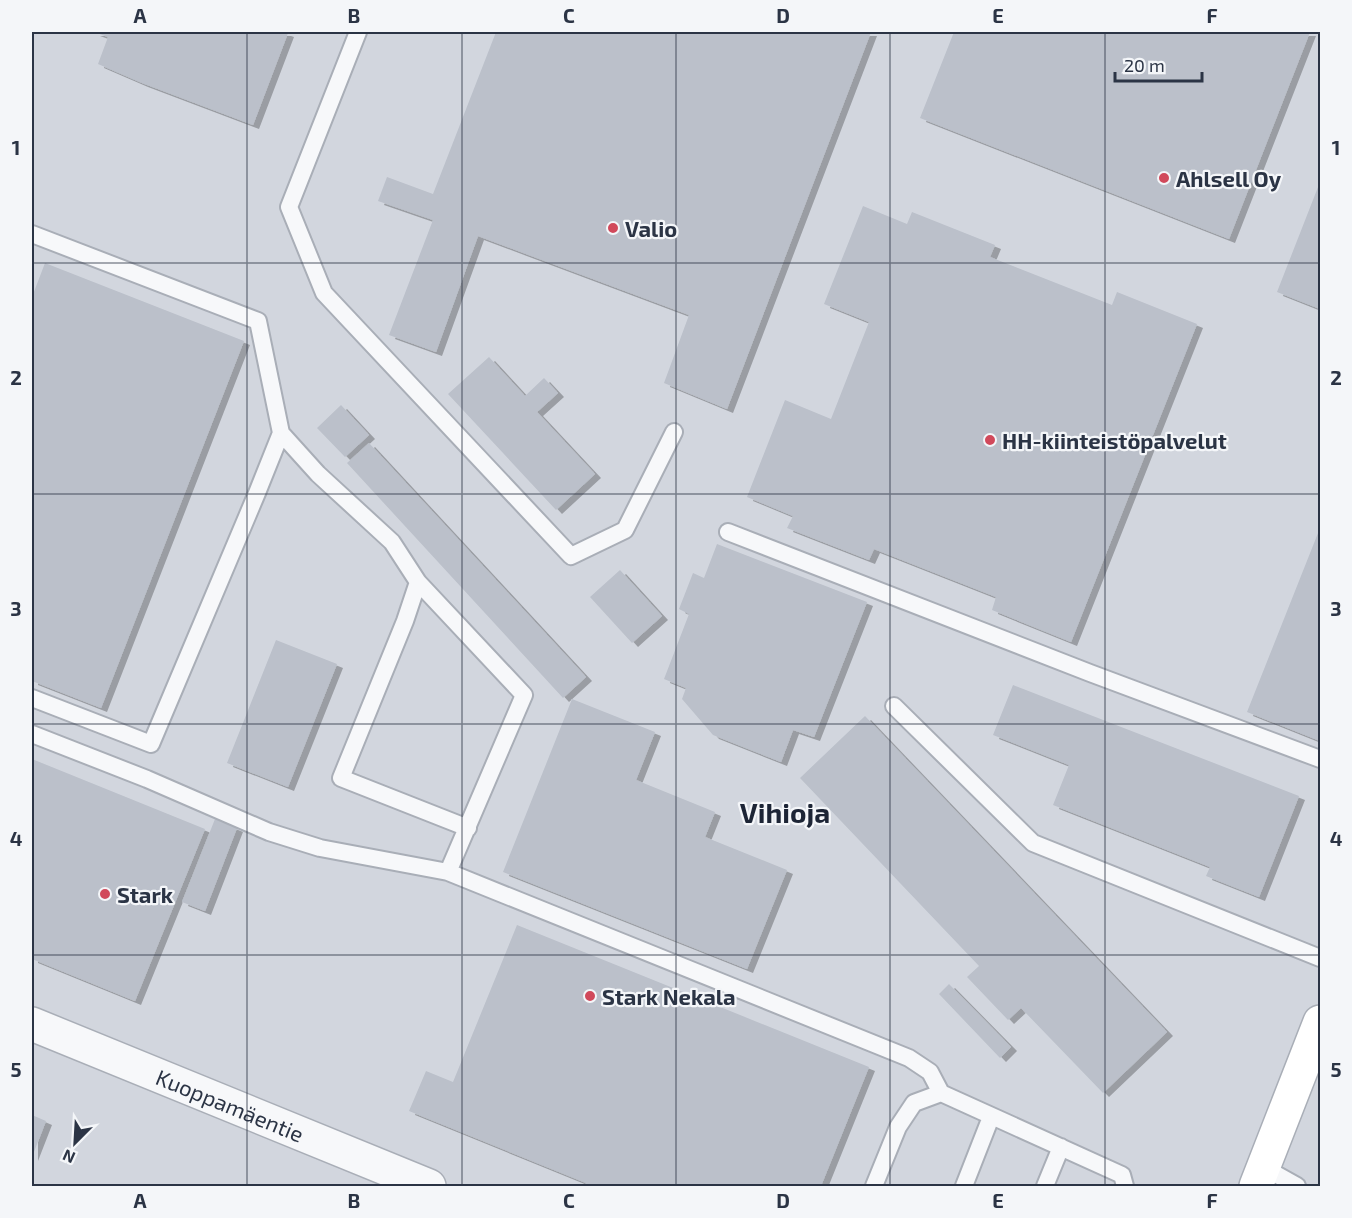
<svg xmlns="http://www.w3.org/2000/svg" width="1352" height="1218" font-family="'Exo 2',sans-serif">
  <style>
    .built { fill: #d2d6de }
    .building { fill: #bbc0ca; filter: url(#shadow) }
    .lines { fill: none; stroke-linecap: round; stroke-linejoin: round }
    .service-casing { stroke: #a9aeb7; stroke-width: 20 }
    .minor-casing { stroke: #a9aeb7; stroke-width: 36 }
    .secondary-casing { stroke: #a9aeb7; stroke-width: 36 }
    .service { stroke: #f7f8fa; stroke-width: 16 }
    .minor { stroke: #f7f8fa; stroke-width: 33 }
    .secondary { stroke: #fff; stroke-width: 33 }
    .grid { fill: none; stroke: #2b3445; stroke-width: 1.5; stroke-opacity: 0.55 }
    .poi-dot { fill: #d1495b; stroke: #f4f6f9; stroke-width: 2 }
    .labels { text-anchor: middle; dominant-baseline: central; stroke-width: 4.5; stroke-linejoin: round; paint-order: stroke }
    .poi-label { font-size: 22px; font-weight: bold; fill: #2b3445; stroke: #f4f6f9; text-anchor: start }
    .street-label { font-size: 22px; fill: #2b3445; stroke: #f4f6f9 }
    .district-label { font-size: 28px; font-weight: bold; fill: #1d2536; stroke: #f4f6f9 }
    .neatline { fill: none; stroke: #2b3445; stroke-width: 2 }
    .grid-label { font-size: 20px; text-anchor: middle; font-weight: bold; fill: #2b3445 }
  </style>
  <defs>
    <filter id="shadow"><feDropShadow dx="6" dy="4" stdDeviation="0" flood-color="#0004"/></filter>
  </defs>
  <rect width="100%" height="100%" fill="#e4e7ec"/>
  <!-- built -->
  <path class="built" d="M32,32H1320V1186H32Z"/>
  <!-- building -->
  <path class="building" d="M94,32H285L288,33L253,125L142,83L98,64L108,37Z
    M496,32H871L727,409L664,383L689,315L478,236L436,352L389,335L433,220L378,201L387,177L433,194Z
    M954,32H1310L1229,239L920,118Z
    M1320,182V309L1277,292Z
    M863,206L907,224L912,212L995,245L990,257L1112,305L1117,292L1197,324L1071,642L992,610L996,597L874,549L869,560L787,528L793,516L747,497L785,400L831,419L869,322L824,304Z
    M45,263L244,341L101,708L32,681V297Z
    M489,357L525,396L544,378L558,393L537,412L595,474L556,510L448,394Z
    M341,405L369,435L345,457L317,428Z
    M369,443L586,677L563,698L347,463Z
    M1320,528V741L1247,712Z
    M717,544L867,602L814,737L793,730L781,762L713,735L682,699L686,688L664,679L689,614L679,609L693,573L704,578Z
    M620,570L662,616L632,643L590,597Z
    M276,640L337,664L288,787L227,763Z
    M1013,685L1299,796L1259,897L1206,876L1210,867L1053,805L1069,765L993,735Z
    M572,699L655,732L636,780L715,812L705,837L787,870L747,969L503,872Z
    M865,716L1167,1032L1103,1093L1021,1008L1008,1020L967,977L979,966L800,778Z
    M32,759L205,829L135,1001L32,959Z
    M215,819L237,828L205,911L182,902Z
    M517,925L869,1067L821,1186H585L586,1183L409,1111L426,1071L453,1082Z
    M949,984L1011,1047L1000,1058L939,994Z
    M32,1115L46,1121L32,1157Z"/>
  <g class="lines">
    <defs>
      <path id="service" d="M358,32L289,207L324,293L571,556L625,530L674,432
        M32,234L258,321L281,433L318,474L392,542L418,582L524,695L448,872L320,848L269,832L147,779L32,734
        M728,532L1090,673L1320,759
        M418,582L405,621L341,778L468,828
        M32,698L151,744L257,493L281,433
        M894,706L1033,843L1320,958
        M448,872L909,1058L930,1072L941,1093
        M1263,1167L1297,1186
        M874,1186L898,1127L914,1103L941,1093L1122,1175L1125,1186
        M964,1186L991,1117
        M1045,1186L1061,1147"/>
      <g id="minor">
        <path id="s1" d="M32,1024L429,1186"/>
      </g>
      <path id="secondary" d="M1256,1186L1320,1022"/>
    </defs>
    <!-- service casing -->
    <use href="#service" class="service-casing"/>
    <!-- minor casing -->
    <use href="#minor" class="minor-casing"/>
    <!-- secondary casing -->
    <use href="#secondary" class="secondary-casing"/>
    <!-- service -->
    <use href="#service" class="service"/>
    <!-- minor -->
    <use href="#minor" class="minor"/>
    <!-- secondary -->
    <use href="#secondary" class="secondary"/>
  </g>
  <!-- grid -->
  <path class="grid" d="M247,32V1186M462,32V1186M676,32V1186M890,32V1186M1105,32V1186M32,263H1320M32,494H1320M32,724H1320M32,955H1320"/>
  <!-- markers -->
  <g class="poi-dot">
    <circle cx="1164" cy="178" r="6"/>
    <circle cx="613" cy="228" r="6"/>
    <circle cx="990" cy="440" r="6"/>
    <circle cx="105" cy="894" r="6"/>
    <circle cx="590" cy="996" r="6"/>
  </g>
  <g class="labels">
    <!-- poi labels -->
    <g class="poi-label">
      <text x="1176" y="178">Ahlsell Oy</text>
      <text x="625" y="228">Valio</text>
      <text x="1002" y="440">HH-kiinteistöpalvelut</text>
      <text x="117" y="894">Stark</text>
      <text x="602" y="996">Stark Nekala</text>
    </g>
    <!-- street labels -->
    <g class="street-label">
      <text stroke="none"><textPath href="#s1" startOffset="214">Kuoppamäentie</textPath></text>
    </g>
    <!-- district labels -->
    <g class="district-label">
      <text x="785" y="812">Vihioja</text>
    </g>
  </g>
  <!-- border -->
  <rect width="1352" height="1218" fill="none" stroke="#f4f6f9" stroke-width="66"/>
  <!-- north arrow -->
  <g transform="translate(75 1143) rotate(204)" stroke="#f4f6f9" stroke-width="4.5" paint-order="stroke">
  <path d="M0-4.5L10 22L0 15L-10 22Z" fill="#2b3445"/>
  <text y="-9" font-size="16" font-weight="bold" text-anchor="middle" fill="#2b3445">N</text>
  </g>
  <!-- scale -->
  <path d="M1115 72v9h87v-9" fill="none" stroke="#2b3445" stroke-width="3"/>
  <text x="1124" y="72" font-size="18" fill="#2b3445" stroke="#f4f6f9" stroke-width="4.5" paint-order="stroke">20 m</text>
  <rect x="33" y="33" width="1286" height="1152" class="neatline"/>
  <g class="grid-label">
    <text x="140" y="23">A</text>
    <text x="354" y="23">B</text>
    <text x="569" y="23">C</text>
    <text x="783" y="23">D</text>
    <text x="998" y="23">E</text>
    <text x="1212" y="23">F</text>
    <text x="16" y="155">1</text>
    <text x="1336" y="155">1</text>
    <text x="16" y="385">2</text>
    <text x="1336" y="385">2</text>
    <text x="16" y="616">3</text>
    <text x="1336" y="616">3</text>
    <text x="16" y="846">4</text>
    <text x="1336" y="846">4</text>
    <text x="16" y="1077">5</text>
    <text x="1336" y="1077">5</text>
    <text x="140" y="1208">A</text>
    <text x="354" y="1208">B</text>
    <text x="569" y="1208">C</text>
    <text x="783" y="1208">D</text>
    <text x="998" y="1208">E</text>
    <text x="1212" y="1208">F</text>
  </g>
</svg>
